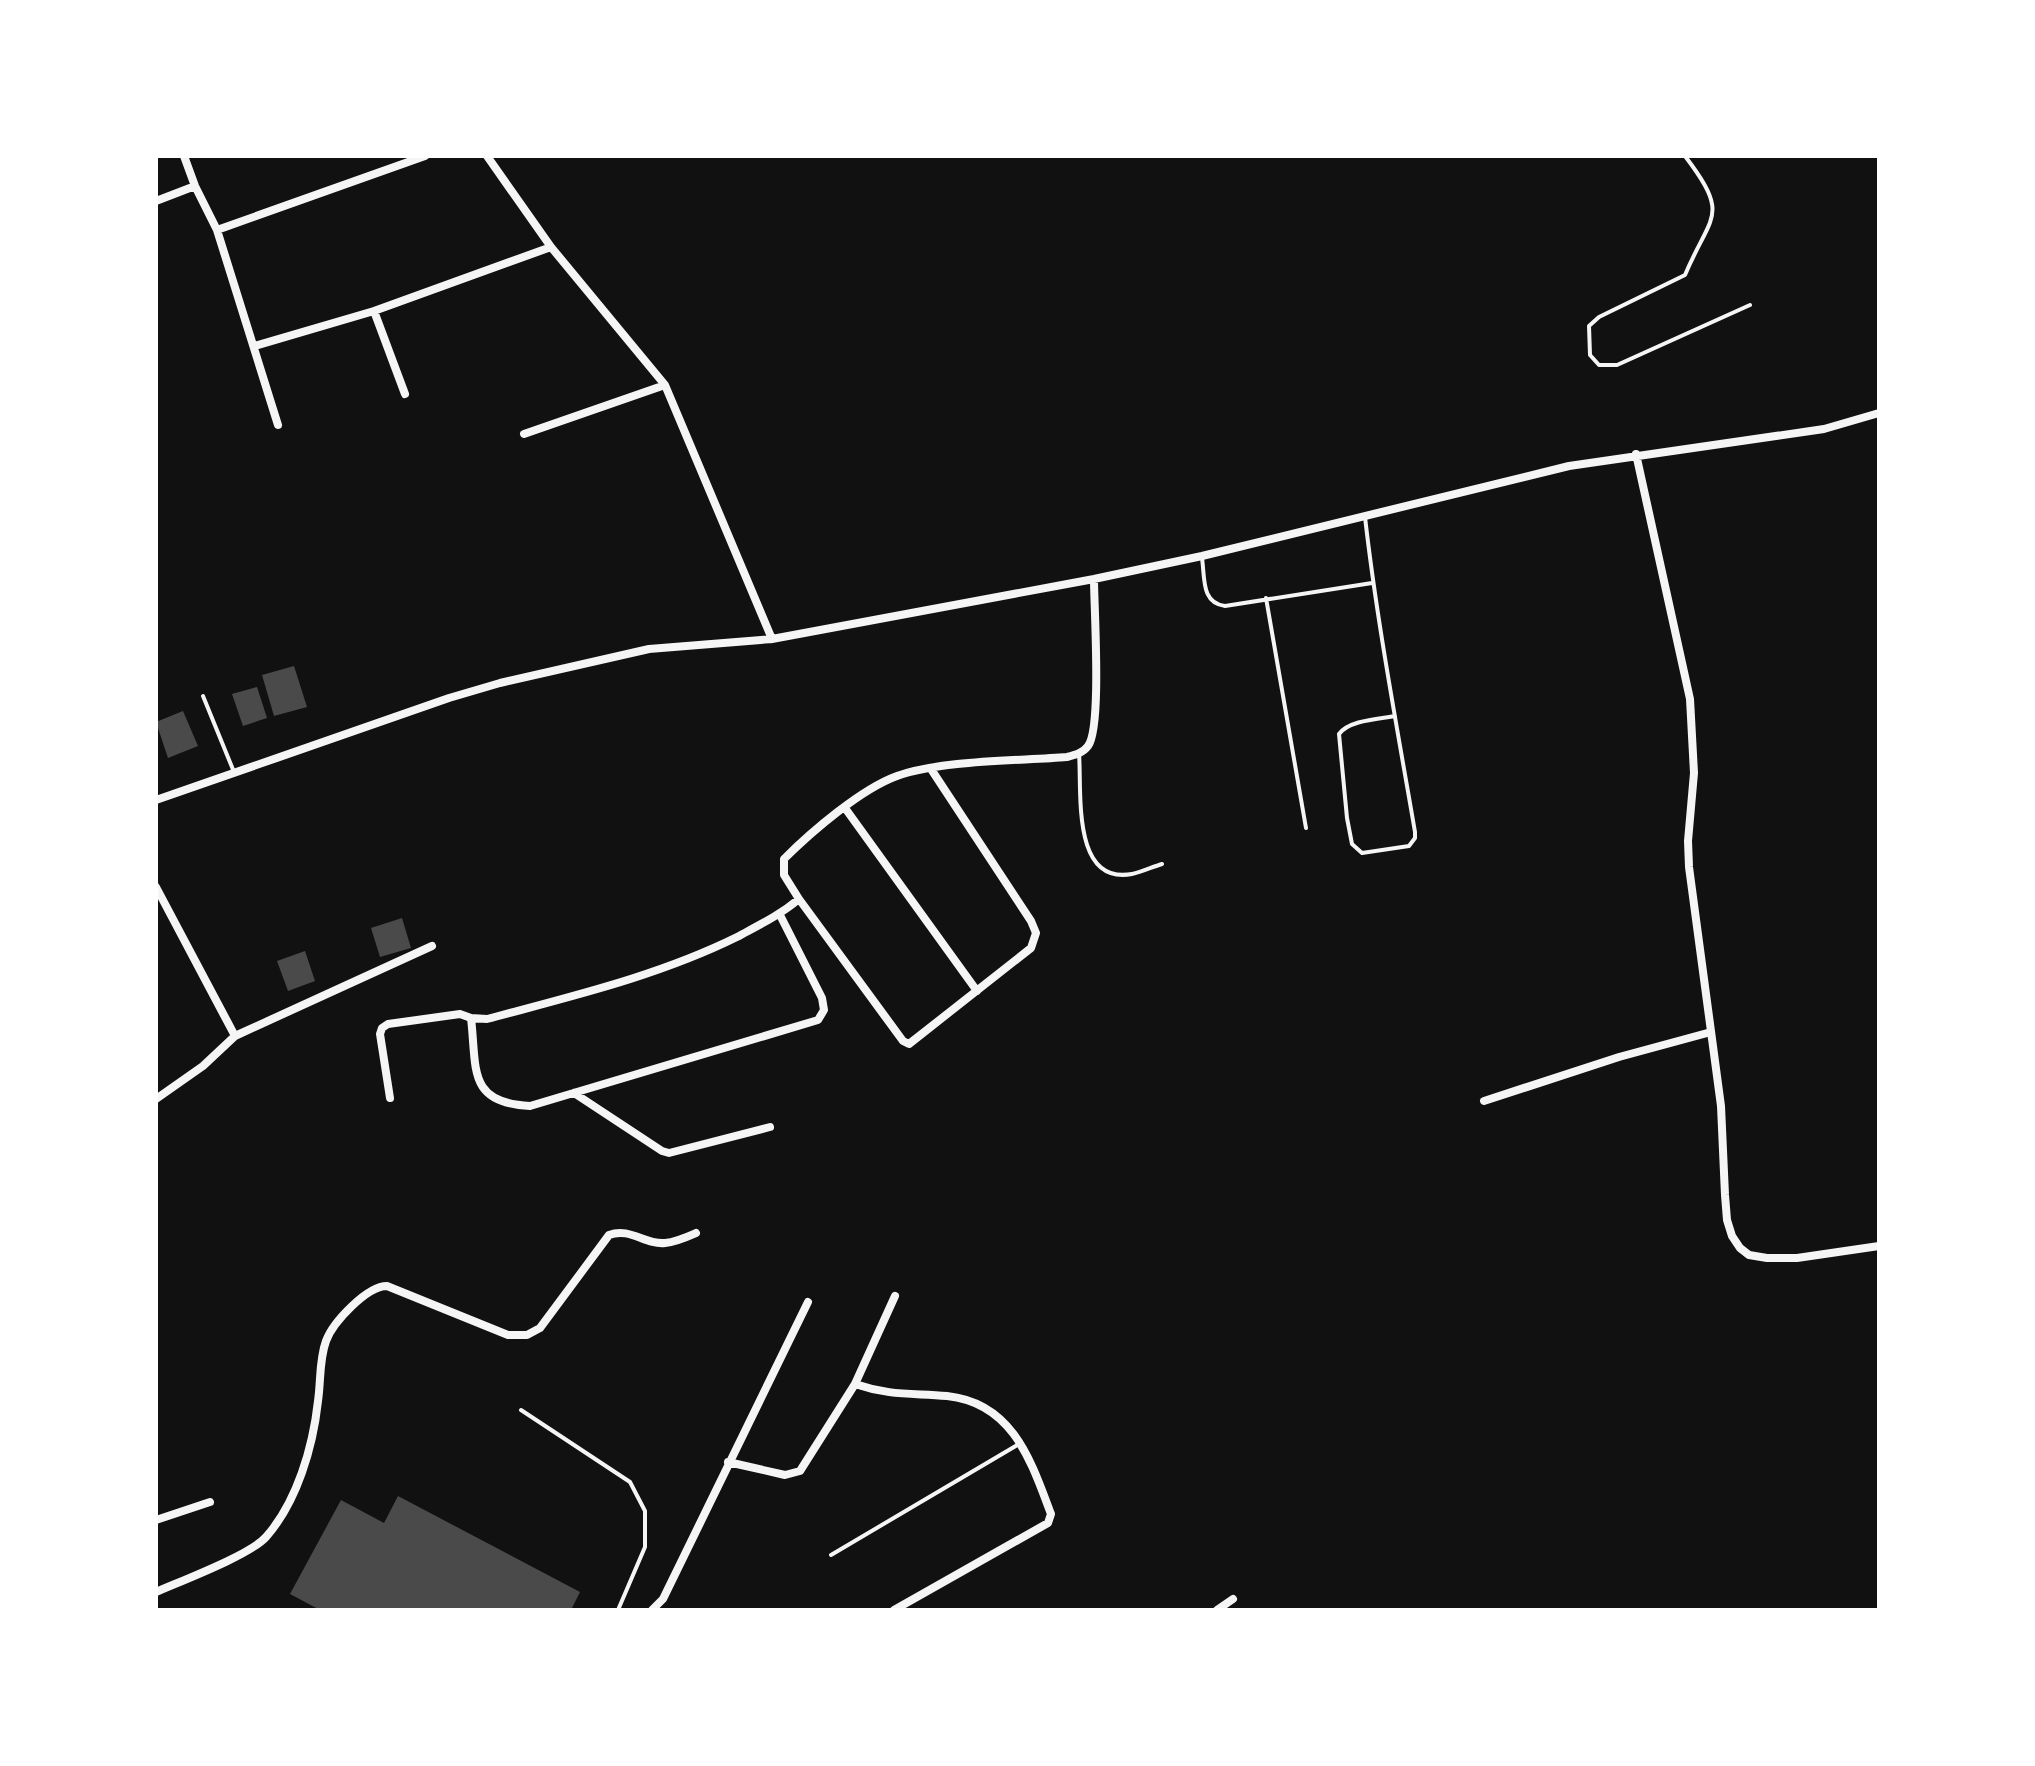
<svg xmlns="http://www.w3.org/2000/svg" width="2035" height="1766" font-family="Ubuntu,sans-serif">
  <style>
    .building { fill: #4a4a4a }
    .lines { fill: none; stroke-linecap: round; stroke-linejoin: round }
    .service { stroke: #f5f5f5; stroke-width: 4 }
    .minor { stroke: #f5f5f5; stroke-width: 8 }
  </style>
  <rect width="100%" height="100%" fill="#111"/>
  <!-- building -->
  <path class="building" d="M294,666L307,707L274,716L262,675Z
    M257,687L267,718L243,726L232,694Z
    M183,711L198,746L168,758L156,722Z
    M402,918L411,948L380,957L371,928Z
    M305,951L315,981L288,991L277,961Z
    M398,1496L580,1592L571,1610H320L290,1594L341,1500L384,1523Z"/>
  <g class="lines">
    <!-- service -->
    <path class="service" d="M1685,156C1731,217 1711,213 1685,275L1599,317L1589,326L1590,355L1599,365H1617L1750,305
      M1365,517C1377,622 1397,727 1415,832V838L1409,846L1362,853L1352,844L1347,818L1339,734C1349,720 1379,719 1395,716
      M1202,558C1205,578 1201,603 1225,606L1372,583
      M1266,598L1306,828
      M203,696L234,772
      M1079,753C1082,791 1071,885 1132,874C1142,872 1152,867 1162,864
      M521,1410L630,1482L645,1511V1547L618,1610
      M831,1555L1019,1444"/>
    <!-- minor -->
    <path class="minor" d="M184,156L195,186L217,230L278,425
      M487,156L551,247L665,385L772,639
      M156,201L195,186
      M217,230L425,156
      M374,311L405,394
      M255,346L374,311L551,247
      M524,434L665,385
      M1636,454L1690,699L1694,773L1688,841L1689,867L1721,1106L1725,1195L1727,1220L1732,1236L1740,1248L1749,1255L1767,1258H1797L1879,1246
      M931,769L1031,921L1036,933L1031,948L909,1044L903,1041L799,899L784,875V859C811,832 861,789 897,776C942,760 1018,761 1067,757C1075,755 1083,753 1088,746C1102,728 1094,608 1094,579
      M156,800L449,698L500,683L649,649L772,639L1094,579L1202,556L1569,466L1824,429L1879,413
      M845,808L977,991
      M156,887L235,1036
      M471,1018C477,1069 467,1103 530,1106L818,1020L824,1010L822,998L780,915
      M574,1093L662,1151L669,1153L770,1127
      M390,1098L380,1034L382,1028L388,1024L460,1014L471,1018L487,1019C572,996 658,976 737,937C759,925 780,915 799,899
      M156,1099L203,1066L235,1036L432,946
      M1484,1101L1619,1057L1711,1032
      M855,1384C890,1396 912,1393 947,1396C1013,1403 1031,1461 1051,1514L1048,1523L894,1610
      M728,1462L785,1475L800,1471L855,1384L895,1296
      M156,1520L210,1502
      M156,1592C181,1581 250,1555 266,1537C297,1502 313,1447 318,1401C321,1381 319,1360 326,1341C333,1322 367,1286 387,1286L508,1335H527L540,1328L609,1235C630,1227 645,1245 665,1243C676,1242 687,1237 696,1233
      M652,1610L663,1599L808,1302
      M1217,1610L1233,1599"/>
  </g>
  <!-- border -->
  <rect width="2035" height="1766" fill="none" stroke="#ffffff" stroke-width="316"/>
</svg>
